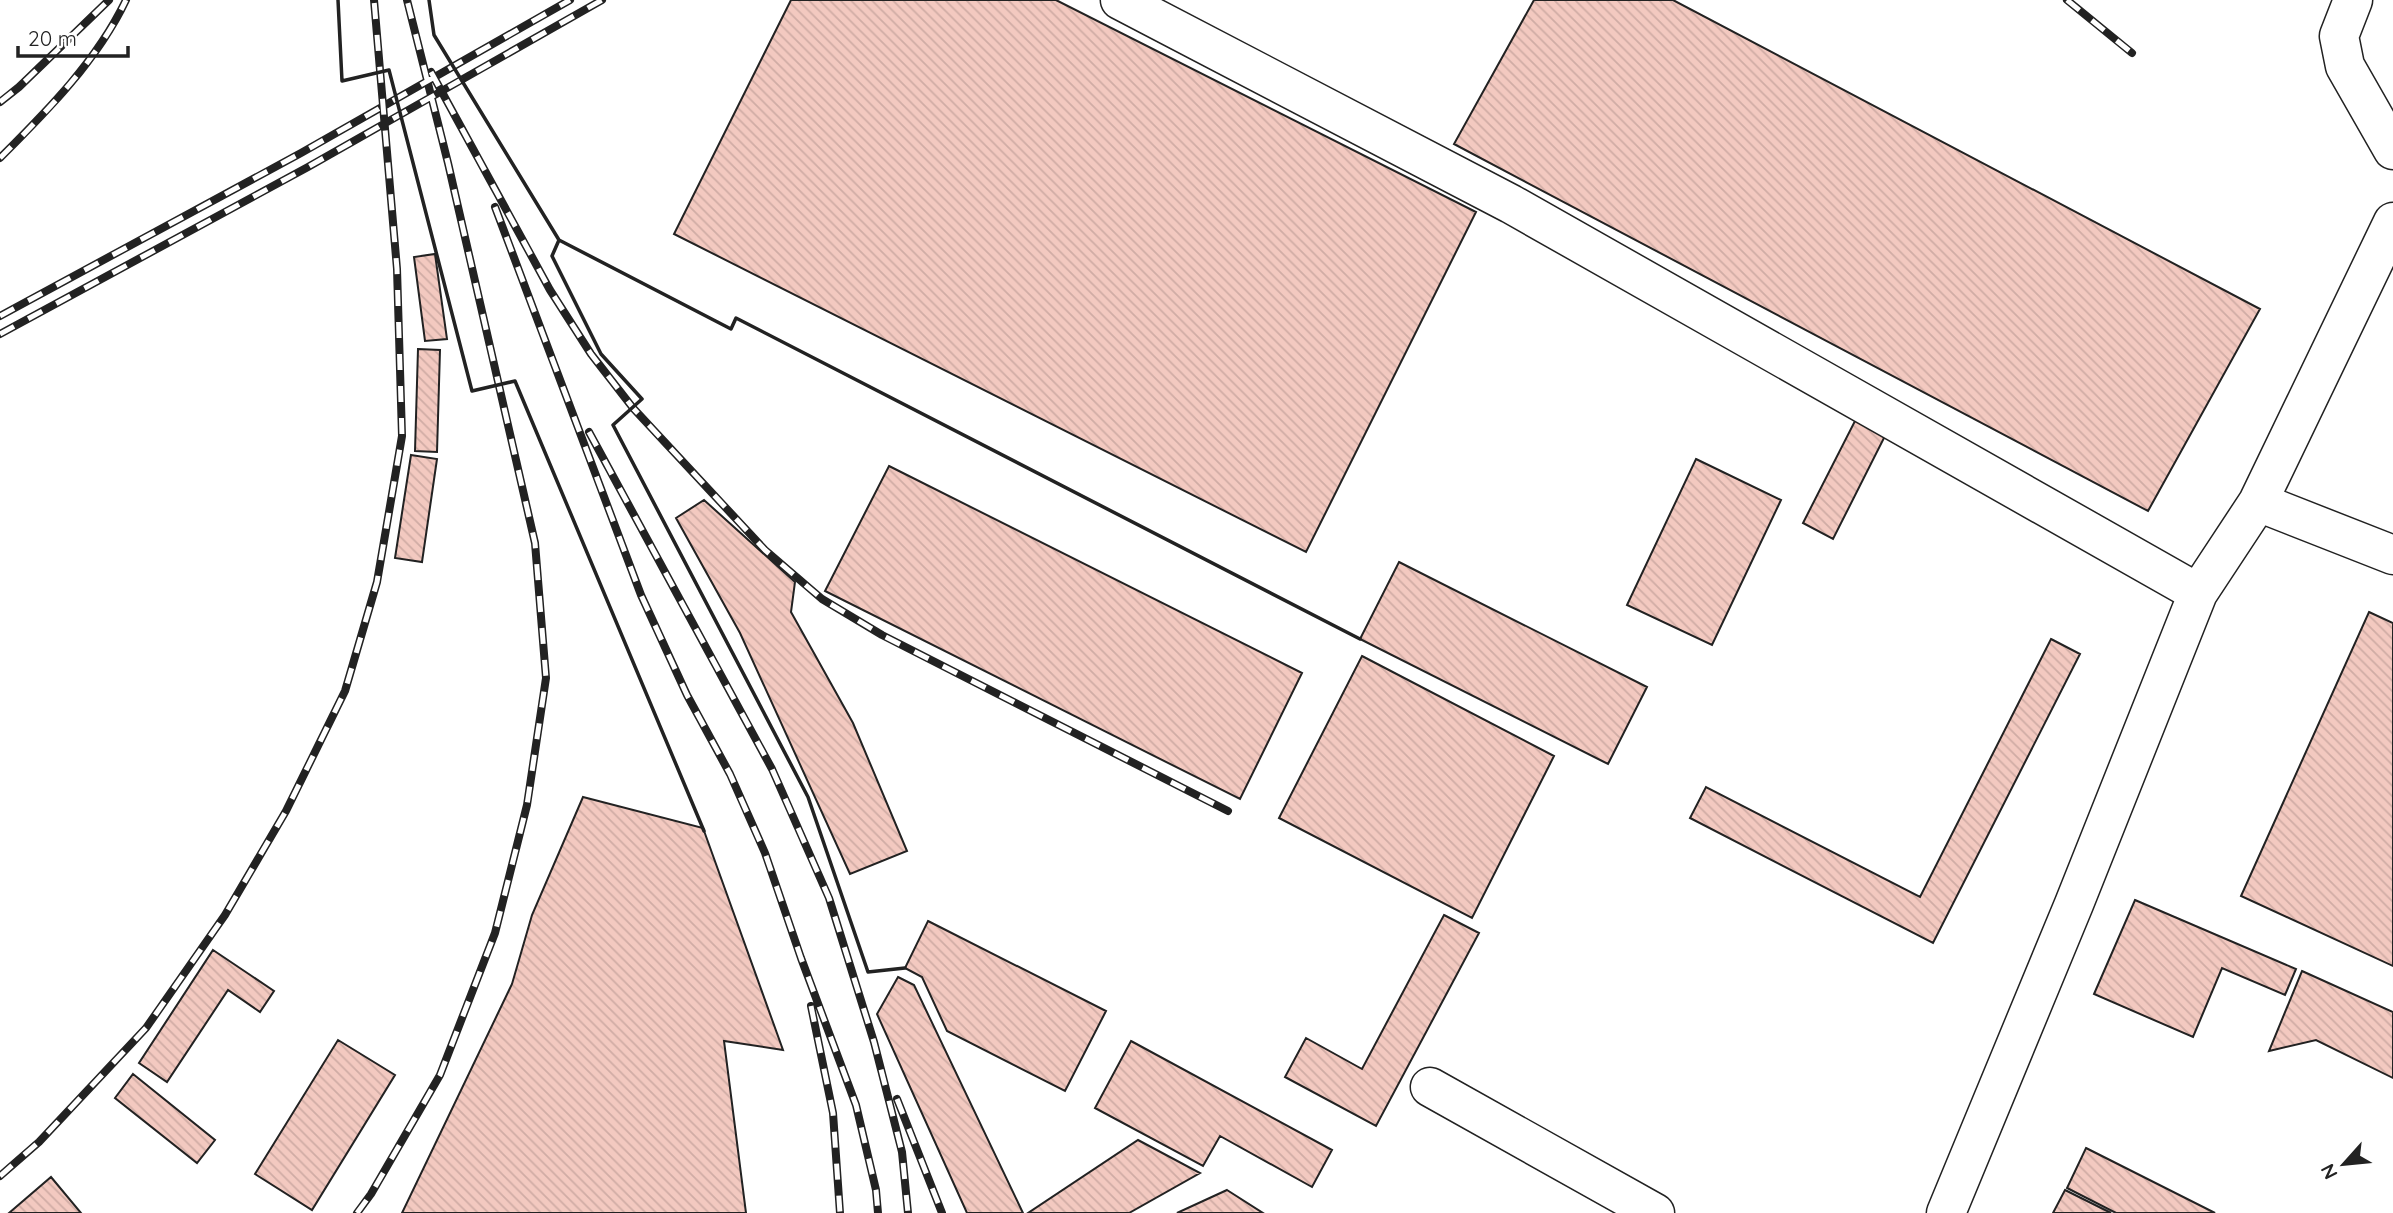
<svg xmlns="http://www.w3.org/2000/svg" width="2393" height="1213" font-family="Quicksand,sans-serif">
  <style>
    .building { fill: url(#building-back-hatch); stroke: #222; stroke-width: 2 }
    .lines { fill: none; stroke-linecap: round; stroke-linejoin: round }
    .minor-casing { stroke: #222; stroke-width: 41 }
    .minor { stroke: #fff; stroke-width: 38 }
    .rail-casing { stroke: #222; stroke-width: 8 }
    .rail { stroke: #fff; stroke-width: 5; stroke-dasharray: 16; stroke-linecap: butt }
    .wall { stroke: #222; stroke-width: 3.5 }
  </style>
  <defs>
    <pattern id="building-back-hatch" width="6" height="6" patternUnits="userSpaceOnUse" patternTransform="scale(1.75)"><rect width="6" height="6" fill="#f3c9c0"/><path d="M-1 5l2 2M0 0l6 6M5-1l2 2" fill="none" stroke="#d0aca5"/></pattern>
  </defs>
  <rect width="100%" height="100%" fill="#fff"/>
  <!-- building -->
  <path class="building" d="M791,0H1056L1476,212L1306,552L674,234Z
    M1534,0H1673L2260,309L2148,511L1454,144Z
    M435,254L447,339L425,341L414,257Z
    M418,349L440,350L437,452L415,451Z
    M1857,417L1887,432L1833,539L1803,523Z
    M411,455L437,459L422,562L395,558Z
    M1696,459L1781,500L1712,645L1627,605Z
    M889,466L1302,673L1240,799L825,591Z
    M704,500L795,582L791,612L853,723L907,851L850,874L740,633L676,518Z
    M1399,562L1647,687L1608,764L1360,639Z
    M2369,612L2393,623V966L2241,896Z
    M2051,639L2080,654L1933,943L1690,818L1706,787L1920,897Z
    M1362,656L1554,756L1472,918L1279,818Z
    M583,797L703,828L783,1050L724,1041L746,1213H402L512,984L532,915Z
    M2135,900L2296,969L2285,995L2222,968L2193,1037L2094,994Z
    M1444,915L1479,933L1376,1126L1285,1077L1306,1038L1362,1069Z
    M928,921L1106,1011L1065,1091L947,1031L922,977L905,968Z
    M213,950L274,991L260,1012L228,990L167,1082L139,1063Z
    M2302,971L2393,1012V1078L2316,1040L2269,1051Z
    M898,977L914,985L1023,1213H967L877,1014Z
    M338,1040L395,1075L312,1210L255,1174Z
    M1131,1041L1332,1150L1312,1187L1220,1136L1203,1166L1095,1108Z
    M133,1074L215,1140L197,1163L115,1098Z
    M1138,1140L1200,1173L1129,1213H1028Z
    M2086,1148L2215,1213H2116L2067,1188Z
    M51,1177L81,1213H9Z
    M1227,1190L1263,1213H1177Z
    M2065,1190L2111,1213H2053Z"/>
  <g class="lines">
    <defs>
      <path id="minor" d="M1120,0L1511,204L2198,593
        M2353,0L2339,36L2345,66L2393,150
        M2258,502L2393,555
        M1430,1087L1655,1213
        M1946,1213L2074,904L2198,593L2258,502L2393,222"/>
    </defs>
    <!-- minor casing -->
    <use href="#minor" class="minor-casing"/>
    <!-- minor -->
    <use href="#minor" class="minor"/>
    <defs>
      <path id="rail" d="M2067,0L2132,53
        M431,72L550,290L591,354L633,408L765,550L822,599L882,635L1228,811
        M0,102L19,87L109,0
        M0,158C47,111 97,61 126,0
        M495,207L641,595L687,695L730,774L765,853L801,958L856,1105L876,1190L878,1213
        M0,316L301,153L570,0
        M0,334L308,167L602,0
        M589,432L772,769L829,898L874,1042L902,1152L908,1213
        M811,1006L833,1113L840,1213
        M897,1099L942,1213
        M0,1176L39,1142L146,1028L225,915L286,811L345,691L377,582L402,436L397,269L374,0
        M357,1213L371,1194L440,1075L495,933L527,805L546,678L535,543L448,163L407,0"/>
    </defs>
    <!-- rail casing -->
    <use href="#rail" class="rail-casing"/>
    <!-- rail -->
    <use href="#rail" class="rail"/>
    <!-- wall -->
    <path class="wall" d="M338,0L342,81L389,70L472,391L515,381L704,831
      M429,0L434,35L559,240L731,329L736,318L1360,639
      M559,240L552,256L601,354L642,399L613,425L808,797L868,972L905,968"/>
  </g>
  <!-- north arrow -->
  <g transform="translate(2344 1164) rotate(243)" stroke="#ffffff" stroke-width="5" paint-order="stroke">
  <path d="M0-5L12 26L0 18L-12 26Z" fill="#222222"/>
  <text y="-10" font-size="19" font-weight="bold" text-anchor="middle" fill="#222222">N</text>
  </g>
  <!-- scale -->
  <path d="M18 46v10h110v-10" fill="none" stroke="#222222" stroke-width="3.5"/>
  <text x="28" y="46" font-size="21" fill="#222222" stroke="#ffffff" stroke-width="5" paint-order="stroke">20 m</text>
</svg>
